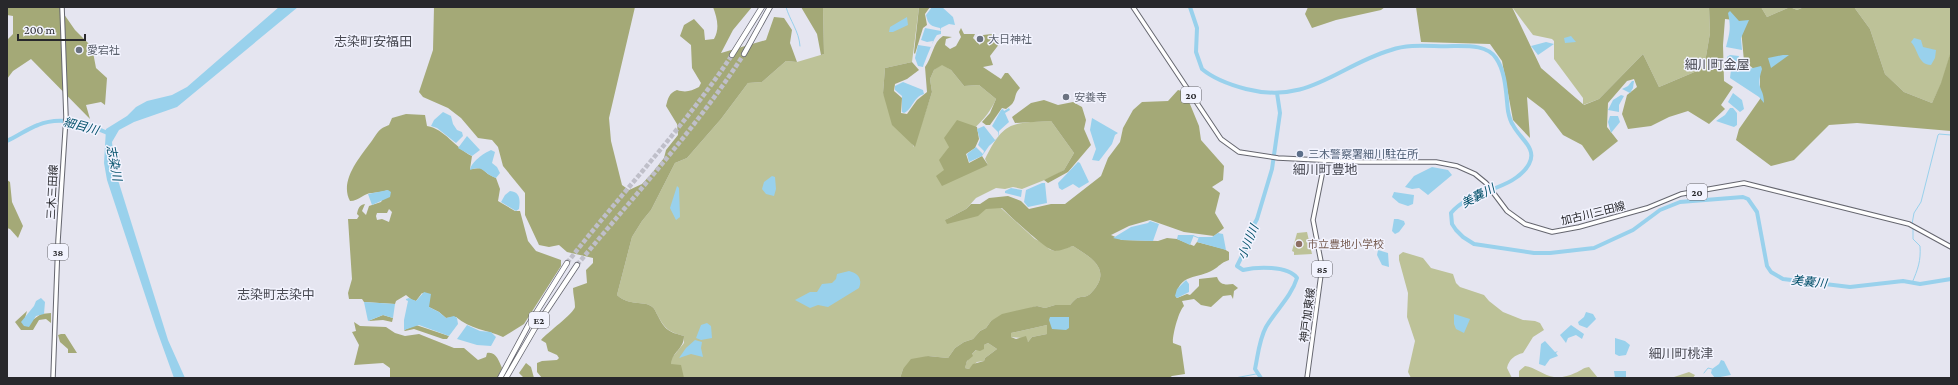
<svg xmlns="http://www.w3.org/2000/svg" width="1958" height="385" font-family="'Crimson Pro','Noto Sans JP',serif">
  <style>
    .green { fill: #bdc298 }
    .forest { fill: #a4a977; fill-rule: evenodd }
    .water { fill: #99d1ec }
    .lines { fill: none; stroke-linecap: round; stroke-linejoin: round }
    .stream { stroke: #99d1ec; stroke-width: 1 }
    .river { stroke: #99d1ec; stroke-width: 4 }
    .highway-tunnel { stroke: #bfbfc9; stroke-width: 4.5; stroke-dasharray: 4.5 2; stroke-linecap: butt }
    .primary-casing { stroke: #65666f; stroke-width: 5.5 }
    .highway-casing { stroke: #65666f; stroke-width: 6 }
    .primary { stroke: #fff; stroke-width: 3.5 }
    .highway { stroke: #fff; stroke-width: 4.5 }
    .worship-dot { fill: #6b7280; stroke: #f2f3fe; stroke-width: 1.5 }
    .service-dot { fill: #5c6f8a; stroke: #f2f3fe; stroke-width: 1.5 }
    .education-dot { fill: #8d6e63; stroke: #f2f3fe; stroke-width: 1.5 }
    .labels { text-anchor: middle; dominant-baseline: central; stroke-width: 3; stroke-linejoin: round; paint-order: stroke }
    .shield { fill: #f2f3fe; stroke: #65656b; stroke-width: 1 }
    .shield-label { font-size: 10px; font-weight: bold; fill: #28282c }
    .worship-label { font-size: 11px; fill: #5b616d; stroke: #f2f3fe; text-anchor: start }
    .service-label { font-size: 11px; fill: #4e5e75; stroke: #f2f3fe; text-anchor: start }
    .street-label { font-size: 11px; fill: #28282c; stroke: #f2f3fe }
    .education-label { font-size: 11px; fill: #785e54; stroke: #f2f3fe; text-anchor: start }
    .water-label { font-size: 12px; font-style: italic; fill: #004f69; stroke: #f2f3fe }
    .quarter-label { font-size: 13px; fill: #494a53; stroke: #f2f3fe }
  </style>
  <rect width="100%" height="100%" fill="#e5e5f0"/>
  <!-- green -->
  <path class="green" d="M823,7H919L912,62L885,68L883,93L914,147L932,92L930,79L934,70L942,64L951,70L964,86L979,85L996,99C986,122 969,133 949,147L944,170L988,165L985,159C1004,121 1011,123 1051,121L1074,153L1064,170L1052,177L1022,189L1013,187L1005,189L996,188L976,198L966,209L945,220L987,207L1001,208L1035,239L1045,244L1049,249L1054,251L1073,246C1092,258 1113,270 1091,293C1087,298 1082,296 1077,298C1074,300 1072,303 1070,305H1055L1045,308L1037,306L991,321L986,328L980,331L973,339L964,342L955,348L948,358L928,356L903,369L900,378H684L671,364V359L684,343V336C669,332 665,329 658,316C656,313 655,308 651,306C644,301 629,306 617,295L632,237L642,221L651,210L675,163L687,158L721,119L748,83L762,82L786,61L797,62L824,54Z
    M1512,7H1709L1710,33L1704,68L1659,87L1643,54L1599,99L1583,105V98L1554,59V41L1552,39L1533,35Z
    M1761,7H1804L1797,10L1790,7L1767,17Z
    M1854,7H1951V52L1942,82L1932,103L1904,92L1885,74L1870,29Z
    M1307,232L1312,254L1294,255V252L1292,251L1297,233Z
    M1403,252L1423,258L1431,268L1453,274L1456,283L1460,287L1484,295L1489,301L1503,312L1523,320L1535,321L1540,323L1544,330L1533,337L1523,353C1515,355 1509,359 1507,368L1512,378H1411L1408,372L1415,341L1407,317L1408,293L1399,260V255Z
    M1047,325V334L1032,337L1028,342L1022,338L1011,337V333Z
    M988,343L997,349L985,358L984,361L977,362L969,369L965,368C967,356 977,348 988,343Z
    M1525,366C1535,367 1544,376 1554,377C1561,378 1569,376 1575,373C1581,371 1582,368 1589,367L1598,378H1519V371Z
    M1689,372L1695,375L1693,378H1671Z"/>
  <!-- forest -->
  <path class="forest" d="M7,7H59L75,30L92,47L96,68L107,78L105,105L101,102L86,105L90,119L31,59L13,71L7,79V40L13,34V16L7,15Z
    M434,7H635L609,118L611,141L622,185L629,190L642,184L652,173L664,158L666,150L678,135L677,124L666,106C668,98 669,93 677,90C686,93 691,91 699,87L701,83L692,68L691,45L680,36L684,25L694,19L704,30L705,40L714,39C720,28 717,18 713,7H752L733,30L721,53L766,40L774,17L784,18L792,30L790,43L797,62L786,61L762,82L748,83L721,119L687,158L675,163L651,210L642,221L632,237L617,295C629,306 644,301 651,306C655,308 656,313 658,316C665,330 669,332 684,336C684,349 672,352 671,364L681,365L684,378H542L537,372V363L542,361L557,360L559,358L557,355L548,351L546,343L541,340C547,333 574,313 575,307C575,301 573,294 573,288L587,283L586,270L593,263V258L567,252L559,245L549,247L539,245L525,215V193L503,166L498,147L492,140L478,138L461,118L448,108L423,97L419,92L433,50Z
    M801,7H823L824,54L821,55L817,34Z
    M919,7H930L925,14L927,25L923,28L915,54L914,53Z
    M1308,7H1385L1381,10L1336,20L1312,28L1305,14Z
    M1416,7H1512L1541,68L1584,105L1599,99L1643,54L1659,87L1704,68L1710,33L1709,7H1761L1767,17L1790,7L1797,10L1804,7H1854L1870,29L1885,74L1904,92L1932,103L1941,83L1951,51V131L1857,123L1829,125L1794,160L1771,166L1736,140L1739,129L1760,99V74L1744,61L1741,29L1734,20L1725,19L1723,45L1724,81L1733,87L1721,105L1725,109L1709,124L1688,111L1669,117L1651,126L1628,129L1622,114L1627,95L1637,87L1634,79L1627,81L1608,103L1607,127L1618,141L1593,161L1582,145L1563,135L1544,110L1527,97L1530,138L1513,120L1502,61L1490,44L1421,42Z
    M961,28L964,34H975L973,38L980,45L983,35L992,34L1000,43L990,56L993,65L983,67L1001,79L1005,73H1008L1020,88C1012,96 1019,101 1006,109L1002,108L990,125H986L982,122L990,113L996,99L979,85L964,86L951,70L942,65L934,70L930,79L932,92L915,147L892,125L883,93L885,68L912,62L919,70L907,79L895,84L894,91L902,98L901,113L907,114L917,100L927,92L925,67C932,58 933,42 943,36L952,37L946,39L945,45L950,49L956,46L961,37L959,32Z
    M1178,90L1185,92L1199,126L1201,140L1224,166L1223,180L1212,187L1220,193L1215,213L1224,228L1214,236L1184,232L1150,220L1129,226L1111,235L1122,240L1158,241L1167,238L1177,239L1194,246L1197,242L1224,249L1229,252V260C1220,263 1220,266 1213,270C1198,279 1179,273 1176,297L1177,298L1187,294L1190,295L1199,286V279L1217,277C1220,285 1225,285 1233,284L1238,288L1234,291L1233,299L1231,295L1223,296L1211,307L1201,305L1194,299L1182,301L1184,306C1179,310 1172,336 1173,343L1181,346L1185,374L1172,376L1169,378H900L903,369L911,359L928,356L948,358L955,348L964,342L973,339L980,331L986,328L991,321L1002,314L1037,306L1045,308L1055,305H1070C1072,303 1074,300 1077,298C1082,296 1087,298 1091,293C1113,270 1092,258 1073,246C1067,248 1060,251 1055,251C1047,251 1010,216 1002,208L986,209L978,216L947,224L945,220L966,209L971,204H980L989,198L1008,196L1021,201L1029,209L1051,204H1065L1101,176L1108,158L1120,142L1123,128L1133,110L1142,102L1168,101ZM1047,325V334L1032,337L1028,342L1026,336L1016,339L1011,337V333ZM988,343L997,349L985,358L984,361L973,364L969,369L965,368L967,361L973,356L972,354L976,350L980,351L984,349V345Z
    M1044,100L1058,105L1073,102L1082,107L1086,120L1084,129L1091,145L1068,172L1048,183L1044,180L1064,170L1074,153L1051,121L1015,123L1012,117L1031,103Z
    M406,114L425,115L427,126C445,129 455,148 472,156L470,169L481,168L488,174L496,178L500,189L498,201L515,211H520L528,241L536,251L561,260V266L524,324L503,337C487,330 470,329 456,317L446,318L439,312L429,307V297L422,293L416,301L412,300L406,295L396,301L395,304L364,302L362,299H349L348,293L352,279L348,219H357L359,216L357,214C358,209 359,205 365,204L362,211L366,215L369,206L381,202L388,190C382,192 378,192 372,193C364,193 359,201 350,201C339,181 360,157 371,142C374,138 377,132 381,129C383,127 387,126 389,125L392,118ZM389,209L392,212L389,222L382,219L377,220L376,216L377,213H387Z
    M957,120L977,127L979,139L975,148L966,154L969,163L982,156L988,165L942,186L936,176L944,170L939,160L949,147L944,138Z
    M7,180L10,182L12,202L23,226L18,238L10,229L7,228Z
    M27,311L25,318L34,319L41,314L51,313V323L46,319L39,320L33,330H21L15,322Z
    M383,315L393,318L392,322L383,320L368,321Z
    M354,322L360,326L386,327L395,333L405,336L419,334L454,348H464L478,360L486,357L487,353C496,351 499,361 502,368L497,378H390V368L383,363L354,365L359,345L352,332L356,331Z
    M416,325L449,336L447,339H443L414,329L405,331L404,330Z
    M61,334H65L77,353H68V349L60,342L58,335Z
    M526,363L531,367L534,378H524L519,373Z"/>
  <!-- water -->
  <path class="water" d="M279,7H298L177,107L134,122L119,130L112,142L114,162L118,180L168,340L185,378H174L156,328L107,180L104,163L106,129L127,116L136,107L147,101L172,95L187,87Z
    M932,7H942L953,17L955,25L949,24L941,28V34L937,35C934,38 925,61 923,67L918,66L915,58L918,45L931,47L933,41L927,42L921,40L925,28L941,31L940,28C931,26 928,25 926,15Z
    M1730,11L1739,21L1749,20L1741,38L1742,50L1726,47C1730,32 1731,27 1728,13Z
    M907,17L908,25L893,32H889L890,27Z
    M1571,36L1576,42L1565,43L1564,38Z
    M1914,38L1921,40L1923,47L1936,50L1935,58L1931,65C1918,65 1918,49 1911,42Z
    M1546,42L1554,44L1538,55L1531,46Z
    M1730,55L1739,56L1738,60L1743,69H1749L1761,66L1762,69C1755,91 1764,86 1764,103L1759,97L1730,78L1731,70L1727,57Z
    M1783,55H1789L1771,68L1768,58Z
    M1632,81H1634L1633,88L1630,93L1622,89L1628,86Z
    M903,82L923,90L924,94C913,97 913,109 904,113L902,112V96L895,90V86Z
    M1733,93L1742,100L1744,109L1740,112L1728,102Z
    M1621,95L1624,96L1619,105V112L1608,110L1613,100Z
    M1009,108L1010,110L1005,113L1009,122L999,131L998,138L989,146L982,156L969,162L967,154L976,147L983,154L984,151L978,145L980,140L977,129L984,126L995,140L998,138V132L992,126L1001,110L1003,109L1004,111Z
    M1730,108H1733L1737,113V125L1734,127L1716,121L1725,115Z
    M443,112L451,116L453,124L457,130L462,132L463,136L456,143L437,128L431,126L434,120Z
    M1610,116H1618L1620,122L1611,133L1608,122Z
    M1092,118L1118,133L1115,135L1112,144L1099,161L1092,160L1096,149L1090,130Z
    M467,136L480,150L472,156L458,148Z
    M491,150L495,152L492,163L497,167L500,173L496,178C484,174 483,164 470,170C471,162 484,153 491,150Z
    M1078,162L1080,163L1089,182L1079,188L1073,184L1062,190L1059,188L1058,183Z
    M1432,167L1448,170L1452,175L1428,195L1419,188L1412,189L1405,187L1414,176Z
    M772,176L775,177L776,189L774,196L766,194L762,189L764,182Z
    M1042,183H1045L1047,203L1028,207L1024,202L1026,190Z
    M677,186L679,188L680,217L676,220L670,208Z
    M1011,188L1022,190L1021,197L1005,193V191Z
    M388,190L391,192L390,197L372,205L368,194Z
    M510,191C521,192 520,201 519,209L516,211L501,202L505,195Z
    M1394,192L1414,195L1413,204L1408,206L1399,203L1392,197Z
    M1394,219H1398L1404,221L1405,224L1399,232L1395,234L1392,231Z
    M1150,221L1159,224L1153,241L1122,240L1113,238L1131,227L1148,223Z
    M1218,233L1223,234L1226,250L1197,242L1199,237H1212Z
    M1194,235L1190,245L1177,239L1178,235Z
    M1378,250L1388,253L1389,267L1382,265L1377,255Z
    M849,271C857,273 863,278 859,288L828,307L818,305L810,308L795,300L810,292H817L822,284L832,283L836,279L837,274Z
    M1186,280L1189,284V292L1177,298L1175,296L1177,289Z
    M424,292L431,294L429,307L439,312L446,318L454,316L457,318L458,324L449,336L419,325L404,330V320L408,301L406,300V299L409,298L416,301Z
    M41,298L45,302L44,314L36,316L29,327L24,326L21,322L34,306L36,301Z
    M364,302L395,304L393,318L383,315L368,321Z
    M1586,312L1593,314L1596,319L1587,328L1579,325L1578,322L1584,317Z
    M1454,314L1470,319L1464,333L1456,329L1454,324Z
    M1050,317H1069V328L1066,330L1052,329L1049,320Z
    M707,323L711,326L712,338L701,340L696,338L701,325Z
    M467,325L480,331L491,332L496,337L491,346L477,345L457,339Z
    M1571,325L1584,334L1582,339L1576,335L1568,338L1566,343L1560,335Z
    M1615,338L1625,341L1630,345L1626,355L1619,356L1615,354Z
    M695,340L702,342L701,348L703,357L691,354L679,358L686,348Z
    M1545,341L1555,352L1558,351L1556,353L1558,356L1550,359L1545,366L1539,364L1541,344Z
    M1721,360L1724,361L1731,375L1715,378L1711,373L1712,369L1719,364Z
    M1614,371H1626V378H1615Z"/>
  <g class="lines">
    <!-- stream -->
    <path class="stream" d="M786,7C790,21 799,31 800,46
      M1912,224L1914,213L1921,202L1938,135L1939,134L1951,135
      M1194,236L1199,238
      M1912,283C1918,269 1921,261 1920,246L1913,239V227
      M1704,373L1708,368L1712,369
      M1235,378L1256,374L1259,376"/>
    <!-- river -->
    <path class="river" d="M1190,7L1197,28L1196,52L1202,69C1215,80 1231,85 1246,89C1309,105 1337,66 1391,50C1411,43 1433,47 1454,46C1468,46 1487,45 1496,58C1506,72 1506,95 1508,111C1509,116 1510,121 1513,125C1519,138 1538,148 1529,164C1514,191 1470,189 1451,213L1452,224L1456,230L1463,237L1474,244L1534,253H1550L1594,248L1633,230L1660,210L1680,202L1743,197L1748,199L1757,212L1767,266L1771,272L1783,279L1850,287L1903,281L1920,284L1951,279
      M7,141C18,136 27,129 38,125C61,115 87,124 110,134
      M1261,378L1255,369C1258,355 1259,340 1266,327C1276,310 1291,297 1297,278C1288,265 1256,267 1243,270L1237,266L1248,244V236L1257,219L1272,169L1280,113L1277,93"/>
    <!-- highway-tunnel -->
    <path class="highway-tunnel" d="M567,263C621,193 683,129 732,55
      M577,265C634,196 695,130 744,54"/>
    <defs>
      <path id="primary" d="M1133,7L1221,139L1239,152L1278,158L1360,162H1436L1457,166L1475,174L1486,183L1507,211L1525,224L1552,232L1579,227L1647,208L1681,194L1744,183L1909,224L1951,247
        M53,378L58,241L66,117L62,7
        M1307,378L1322,267L1313,220L1325,160"/>
      <path id="highway" d="M744,54L770,7
        M732,55L762,7
        M500,378L529,324L567,263
        M506,378L535,328L577,265"/>
    </defs>
    <!-- primary casing -->
    <use href="#primary" class="primary-casing"/>
    <!-- highway casing -->
    <use href="#highway" class="highway-casing"/>
    <!-- primary -->
    <use href="#primary" class="primary"/>
    <!-- highway -->
    <use href="#highway" class="highway"/>
  </g>
  <!-- markers -->
  <g class="worship-dot">
    <circle cx="980" cy="39" r="4"/>
    <circle cx="79" cy="50" r="4"/>
    <circle cx="1066" cy="97" r="4"/>
  </g>
  <circle class="service-dot" cx="1300" cy="154" r="4"/>
  <circle class="education-dot" cx="1299" cy="244" r="4"/>
  <g class="labels">
    <!-- shield labels -->
    <g class="shield">
      <rect x="1181" y="87" width="20" height="16" rx="3"/>
      <rect x="1687" y="184" width="20" height="16" rx="3"/>
      <rect x="48" y="244" width="20" height="16" rx="3"/>
      <rect x="1312" y="261" width="20" height="16" rx="3"/>
      <rect x="529" y="312" width="20" height="16" rx="3"/>
    </g>
    <g class="shield-label">
      <text x="1191" y="95">20</text>
      <text x="1697" y="192">20</text>
      <text x="58" y="252">38</text>
      <text x="1322" y="269">85</text>
      <text x="539" y="320">E2</text>
    </g>
    <!-- worship labels -->
    <g class="worship-label">
      <text x="988" y="39">大日神社</text>
      <text x="87" y="50">愛宕社</text>
      <text x="1074" y="97">安養寺</text>
    </g>
    <!-- service labels -->
    <g class="service-label">
      <text x="1308" y="154">三木警察署細川駐在所</text>
    </g>
    <!-- street labels -->
    <g class="street-label">
      <text transform="translate(52 192) rotate(-87)">三木三田線</text>
      <text transform="translate(1593 213) rotate(-14)">加古川三田線</text>
      <text transform="translate(1307 315) rotate(-82)">神戸加東線</text>
    </g>
    <!-- education labels -->
    <g class="education-label">
      <text x="1307" y="244">市立豊地小学校</text>
    </g>
    <!-- water labels -->
    <g class="water-label">
      <text transform="translate(81 126) rotate(15)">細目川</text>
      <text transform="translate(114 163) rotate(79)">志染川</text>
      <text transform="translate(1478 196) rotate(-28)">美嚢川</text>
      <text transform="translate(1248 242) rotate(-68)">小川川</text>
      <text transform="translate(1809 282) rotate(6)">美嚢川</text>
    </g>
    <!-- quarter labels -->
    <g class="quarter-label">
      <text x="373" y="41">志染町安福田</text>
      <text x="1717" y="64">細川町金屋</text>
      <text x="1325" y="169">細川町豊地</text>
      <text x="276" y="294">志染町志染中</text>
      <text x="1681" y="353">細川町桃津</text>
    </g>
  </g>
  <!-- border -->
  <rect width="1958" height="385" fill="none" stroke="#28282c" stroke-width="16"/>
  <!-- scale -->
  <path d="M18 34v6h67v-6" fill="none" stroke="#28282c" stroke-width="2"/>
  <text x="24" y="34" font-size="12" fill="#28282c" stroke="#f2f3fe" stroke-width="3" paint-order="stroke">200 m</text>
</svg>
